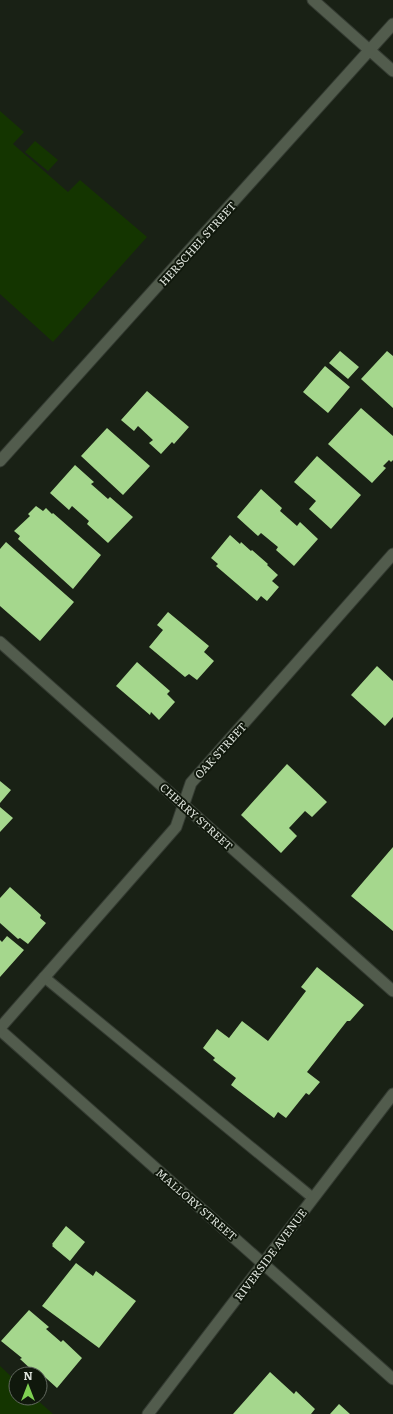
<svg xmlns="http://www.w3.org/2000/svg" width="393" height="1414" font-family="Literata,serif">
  <style>
    .green { fill: #143500 }
    .building { fill: #a5d78d }
    .lines { fill: none; stroke-linecap: round; stroke-linejoin: round }
    .service-casing { stroke: #343b32; stroke-width: 12 }
    .minor-casing { stroke: #343b32; stroke-width: 13 }
    .service { stroke: #525c4d; stroke-width: 10 }
    .minor { stroke: #525c4d; stroke-width: 11 }
    .labels { text-anchor: middle; dominant-baseline: central; stroke-width: 4; stroke-linejoin: round; paint-order: stroke }
    .street-label { font-size: 11px; fill: #dde3db; stroke: #10180c }
  </style>
  <rect width="100%" height="100%" fill="#192115"/>
  <!-- green -->
  <path class="green" d="M0,111L24,132L13,144L68,192L80,180L147,237L53,342L0,294Z
    M35,141L58,160L48,171L25,152Z
    M0,1366L16,1381V1398H35L53,1414H0Z"/>
  <!-- building -->
  <path class="building" d="M340,351L359,367L348,379L329,363Z
    M387,351L393,356V408L361,379Z
    M325,366L350,387L328,413L303,392Z
    M147,391L189,427L174,444L172,442L161,454L149,443L153,440L138,426L134,431L121,420Z
    M361,408L393,436V460L391,462L389,460L383,466L386,468L372,483L328,444Z
    M107,428L150,466L123,495L81,456Z
    M317,456L361,495L331,529L309,509L316,501L294,482Z
    M75,465L94,482L91,484L108,499L110,497L133,517L108,543L87,524L89,521L72,506L69,510L50,493Z
    M261,489L282,508L280,511L297,526L300,522L318,539L294,566L276,550L278,547L261,533L258,536L237,517Z
    M36,506L43,511L46,508L52,514L53,513L101,555L73,589L18,539L20,536L14,531L30,516L28,514Z
    M230,535L240,544L241,542L251,551L252,550L268,564L267,565L278,575L272,581L279,587L267,601L261,596L257,601L216,566L218,564L211,558Z
    M6,542L74,602L40,641L0,606V549Z
    M168,612L209,646L204,652L214,661L197,680L189,674L185,677L149,647L163,630L157,625Z
    M137,662L170,691L167,694L175,702L159,720L151,712L150,715L116,686Z
    M377,666L393,681V717L385,726L351,695Z
    M287,764L327,802L312,817L305,811L289,828L297,836L281,853L241,815Z
    M0,781L11,790L0,803Z
    M0,807L13,818L0,832Z
    M393,847V931L351,896Z
    M10,887L41,915L40,918L46,923L28,944L20,938L18,939L0,923V898Z
    M7,936L24,950L0,977V940L2,942Z
    M317,967L364,1005L350,1021H347L307,1072L320,1082L309,1095L306,1093L286,1118L278,1112L274,1118L231,1085L236,1078L213,1060L215,1058L203,1048L217,1029L229,1038L242,1021L268,1041L306,991L301,987Z
    M66,1226L85,1242L70,1261L52,1246L53,1245L52,1244Z
    M76,1263L93,1276L96,1271L136,1301L99,1348L42,1306Z
    M29,1310L49,1327L46,1329L61,1342L63,1340L82,1358L57,1388L36,1369L34,1372L20,1359L22,1358L1,1341Z
    M270,1372L294,1394L296,1391L315,1409L311,1414H233Z
    M339,1404L350,1414H330Z"/>
  <g class="lines">
    <defs>
      <path id="service" d="M44,977L313,1198"/>
      <path id="minor" d="M313,0L393,71
        M0,461L393,24
        M0,642L393,991
        M0,1028L176,827L191,783L393,554
        M0,1030L393,1379
        M148,1414L393,1094"/>
    </defs>
    <!-- service casing -->
    <use href="#service" class="service-casing"/>
    <!-- minor casing -->
    <use href="#minor" class="minor-casing"/>
    <!-- service -->
    <use href="#service" class="service"/>
    <!-- minor -->
    <use href="#minor" class="minor"/>
  </g>
  <g class="labels">
    <!-- street labels -->
    <g class="street-label">
      <text transform="translate(197 243) rotate(-48)">HERSCHEL STREET</text>
      <text transform="translate(220 750) rotate(-48)">OAK STREET</text>
      <text transform="translate(197 816) rotate(42)">CHERRY STREET</text>
      <text transform="translate(197 1204) rotate(41)">MALLORY STREET</text>
      <text transform="translate(270 1254) rotate(-53)">RIVERSIDE AVENUE</text>
    </g>
  </g>
  <!-- north arrow -->
  <g transform="translate(28 1386)"><circle r="19" fill="#10180c" stroke="#62695f"/>
  <path d="M0-3L7 15L0 10L-7 15Z" fill="#7fd052"/>
  <text y="-6" font-size="11" font-weight="bold" text-anchor="middle" fill="#dde3db">N</text>
  </g>
</svg>
